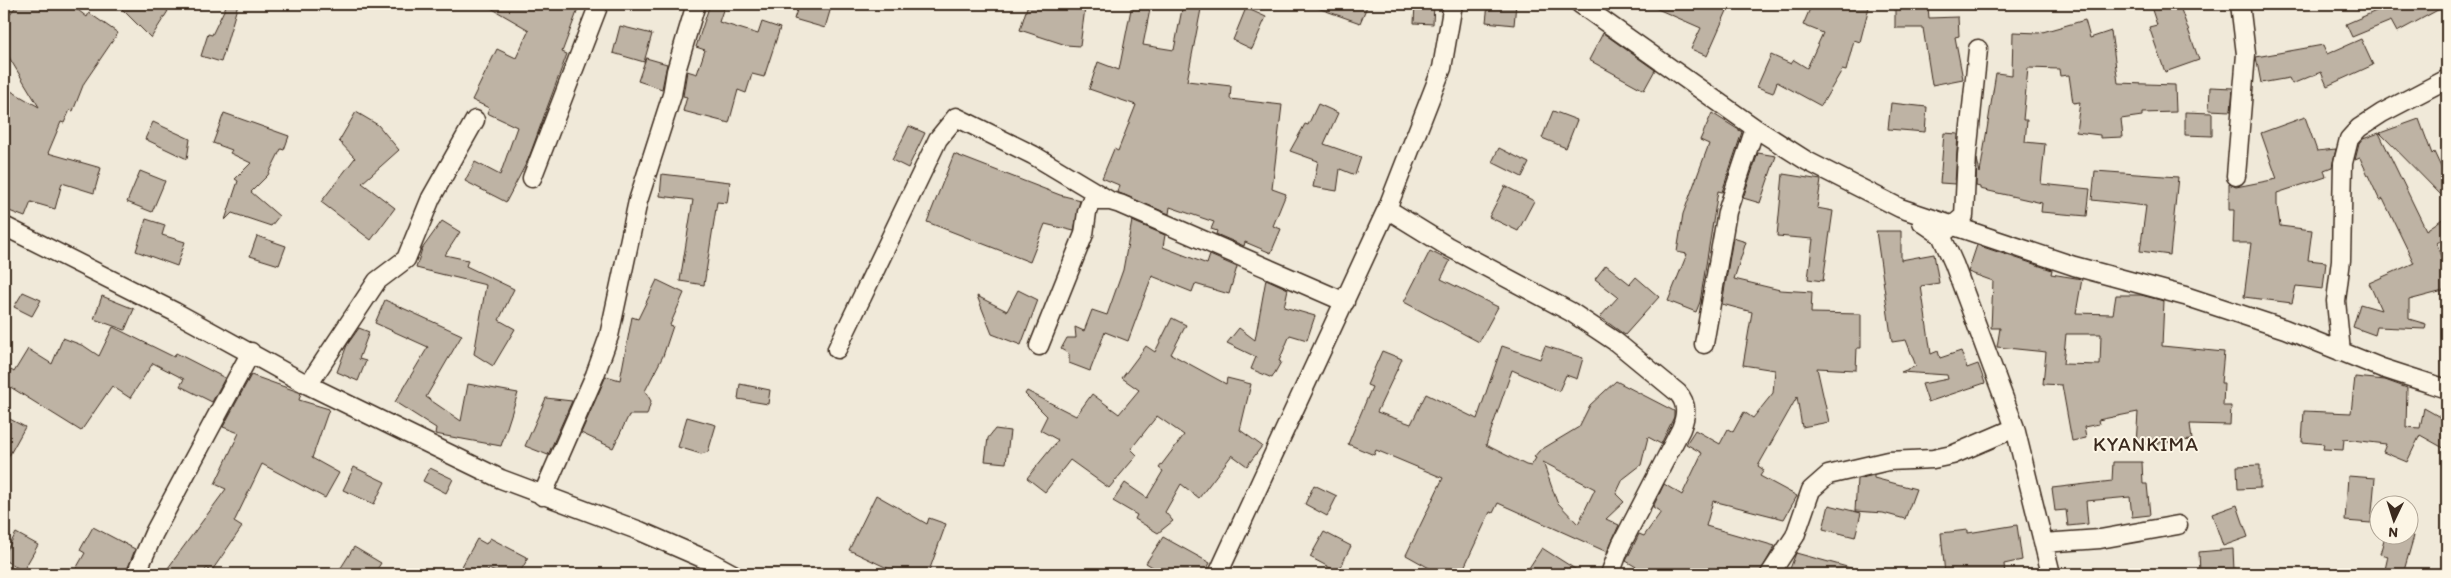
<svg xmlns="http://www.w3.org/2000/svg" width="2451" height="578" font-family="Itim,sans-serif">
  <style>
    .building { fill: #beb3a4; stroke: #3b2a1e; fill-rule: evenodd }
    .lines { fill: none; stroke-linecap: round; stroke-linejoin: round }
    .street-casing { stroke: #3b2a1e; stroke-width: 21 }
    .street { stroke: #fcf5e5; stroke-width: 18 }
    .labels { text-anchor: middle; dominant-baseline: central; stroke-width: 4; stroke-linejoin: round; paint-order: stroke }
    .quarter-label { font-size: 20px; letter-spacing: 1px; fill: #3b2a1e; stroke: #fcf5e5 }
  </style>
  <rect width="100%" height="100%" fill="#f0e9d9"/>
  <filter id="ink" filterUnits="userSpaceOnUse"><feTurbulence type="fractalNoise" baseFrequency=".02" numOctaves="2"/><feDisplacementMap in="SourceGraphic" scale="10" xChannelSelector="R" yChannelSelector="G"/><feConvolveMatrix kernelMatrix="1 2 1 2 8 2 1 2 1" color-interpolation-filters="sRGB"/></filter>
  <g filter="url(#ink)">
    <!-- building -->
    <path class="building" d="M18,4H70L87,17L89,13L118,33L84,83L73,111L70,110L64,123L61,122L48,153L101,168L94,193L62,183L55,209L31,202L25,217L4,209V87L39,107L4,49V14L9,15Z
      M117,4H156L168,11L151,38Z
      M227,4H238L221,62L201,56L208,34L212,35Z
      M484,4H580L562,52L567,54L547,108L528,160L506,202L465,181L475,162L500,175L517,127L487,113L489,108L472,100L497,49L516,58L529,30Z
      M710,4H725L719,22L758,34L762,22L780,28L764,77L752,74L746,93L738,90L729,123L683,111L687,97L683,96L687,71L697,74L705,50L696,47Z
      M799,4H832L825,28L794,19Z
      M1028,4H1062L1061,6L1085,8L1080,46L1066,45L1020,30Z
      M1132,4H1151L1143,45L1174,50L1183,4H1202L1187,81L1231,86L1230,99L1282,105L1272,189L1286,194L1273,226L1281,229L1271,253L1245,242L1244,246L1216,234L1217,231L1211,229L1214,222L1170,207L1169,214L1117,192L1119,185L1102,178L1114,149L1118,151L1136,105L1089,89L1098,62L1119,70Z
      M1313,4H1368L1360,23L1312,6Z
      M1415,4H1434L1433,24L1414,23Z
      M1488,4H1516L1514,25L1486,22Z
      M1646,4H1730L1707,56L1691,49L1701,28Z
      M1812,4H1843L1842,6L1869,7L1860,42L1854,40L1846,71L1842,70L1821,106L1777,82L1773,93L1757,87L1771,55L1791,64L1794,60L1807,68L1823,33L1803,25Z
      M1895,4H1912V8L1928,7L1929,18L1958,17L1959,36L1955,37L1963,79L1932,85L1923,28H1895Z
      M2150,4H2179L2199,60L2165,72L2149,27L2157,25Z
      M2381,4H2447V5L2397,32L2391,21L2352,37L2346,24L2383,8Z
      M1246,8L1266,17L1252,49L1233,40Z
      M2085,20L2090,38L2111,31L2118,83L2175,85L2176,112L2142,113V116L2121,119L2123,137L2100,138V135L2076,132L2080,102L2073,103L2069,75L2060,76L2059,69L2028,68L2023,120H2027L2025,142L2045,144L2041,184L2090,189L2087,216L2041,212L2042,203L1980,189V187L1976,186L1977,159L1980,173L1996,73L2012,75L2013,32L2039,33Z
      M620,26L652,34L644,62L613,53Z
      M1603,33L1655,70L1644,90L1589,60Z
      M2361,39L2373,65L2327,86L2321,72L2292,84L2289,78L2261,83L2256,57L2323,45L2327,54Z
      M646,58L667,64L662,89L638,81Z
      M2210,87L2233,88L2231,111L2209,110Z
      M1891,103L1927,107L1925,132L1888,129Z
      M1318,104L1338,113L1324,144L1361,157L1355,175L1340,169L1337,191L1313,187L1318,161L1290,151L1305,124L1308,125Z
      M1553,111L1577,120L1566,148L1542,138Z
      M356,112L378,125L399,150L362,183L395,208L371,240L321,202L355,158L339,141Z
      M2185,112L2212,113V136L2185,135Z
      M224,113L289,136L284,150L281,149L268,175L251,192L279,216L271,226L232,213L225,220L238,181L235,179L251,163L230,153L232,150L213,143Z
      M1712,113L1742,132L1722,192L1718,191L1700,302L1696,312L1668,301L1687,254L1677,252L1683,214L1709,144L1700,140Z
      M2305,117L2317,151L2336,149L2332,167L2324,170L2326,177L2277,193V205L2280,226L2312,230L2308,260L2326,262L2323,289L2296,286L2292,303L2244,297L2251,243H2233L2234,210H2229V184L2236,187L2277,179L2261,133Z
      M2419,119L2432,154L2434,152L2447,180V201L2380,133Z
      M153,122L190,139L187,159L145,139Z
      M909,126L925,133L908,168L892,160Z
      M1944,133L1958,134L1955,184L1940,183Z
      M2379,133L2426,230L2447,216V236L2437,243L2447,279V290L2409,300V319L2426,324L2425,329L2377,327L2375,335L2353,327L2360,304L2381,310L2369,283L2414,263L2383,199L2380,201L2360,158L2355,160L2359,144L2363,139Z
      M1499,148L1529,163L1522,177L1492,162Z
      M1758,153L1776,156L1760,203L1743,198Z
      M954,154L1060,195L1080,200L1074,231L1045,224L1030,262L927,222Z
      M140,171L165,181L152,212L127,202Z
      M2095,171L2178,177L2170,255L2140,251L2146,206L2092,200Z
      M662,174L730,182L727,203L717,202L704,285L680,281L693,200L660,196Z
      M1783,174L1821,180L1817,208L1833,211L1823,281L1808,279L1813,239L1777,236Z
      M1505,186L1534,201L1518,231L1489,217Z
      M146,219L165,225L162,235L185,242L177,266L136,251Z
      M442,221L460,232L445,255L468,260L466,266L514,289L499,320L515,329L493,366L474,354L486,285L416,268L422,249Z
      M1132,221L1165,235L1163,247L1207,264L1210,255L1237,267L1229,294L1195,284L1192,292L1152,276L1128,341L1105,332L1090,371L1069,363V354L1061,349L1067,338H1076L1075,327L1084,331L1092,310L1107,315L1123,270Z
      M1876,231H1901V260L1934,254L1939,283L1921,286L1931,354L1938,351L1940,358L1961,351L1967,368L1978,364L1985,383L1928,402L1922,384L1948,379L1947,375L1901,372L1916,366L1906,340L1892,342Z
      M257,236L286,246L279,265L250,256Z
      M1733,238L1746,242L1734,279L1780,290L1812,292L1811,313L1861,314V348H1857L1856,370L1817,368L1829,422L1802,427L1797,397L1758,466L1764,470L1760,476L1797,496L1784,519L1713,501L1706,526L1775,546L1759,574H1648L1626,561L1639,534L1644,536L1661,512L1653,507L1664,484L1682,495L1702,453L1686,444L1695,430L1720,444L1728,429L1733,432L1744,412L1753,418L1773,393L1775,370L1743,365L1752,312L1722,304Z
      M1977,245L2052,270L2051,274L2082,279L2076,313L2113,314L2116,295H2141L2164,301L2162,346L2224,352L2221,383H2224L2223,406H2231L2230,425L2190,424L2192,440L2136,445L2138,412L2098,420L2099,424L2084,427L2086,438L2072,441L2062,385L2043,384L2046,352L1997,347L2000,328H1991L1993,281L1968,272ZM2066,334H2101L2100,365L2063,364Z
      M1430,251L1450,261L1441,279L1498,307L1479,342L1404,302Z
      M1606,265L1630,284L1636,277L1659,297L1625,335L1600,317L1618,297L1595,279Z
      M1266,279L1288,289L1284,307L1315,316L1307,340L1290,335L1279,361L1281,362L1272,378L1251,369L1256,357L1227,343L1239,328L1255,340Z
      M657,280L684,293L670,325L673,326L663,356L645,391L651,401L647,415H629L613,448L581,433L606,376L620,380L632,317L638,319Z
      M1018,290L1038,300L1021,345L992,334L977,296L1007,311Z
      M23,292L41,300L32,316L14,307Z
      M102,296L134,309L125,330L94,319Z
      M385,300L462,335L426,397L461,421L468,384L518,393L501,446L435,434L436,428L395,402L428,347L375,323Z
      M1172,318L1186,325L1171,354L1226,384L1227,378L1251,384L1240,430L1262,446L1247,466L1232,455L1199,498L1181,484L1165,512L1173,521L1158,533L1135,519L1137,515L1113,501L1125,483L1147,498L1163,471L1159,468L1184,435L1157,416L1131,449L1137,455L1109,488L1070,460L1045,492L1027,478L1058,440L1040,430L1047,416L1025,394L1027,391L1076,416L1092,394L1119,414L1139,390L1122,378L1146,346L1155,352Z
      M113,327L174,357L176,353L225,378L212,402L180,386L184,379L153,363L130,398L112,386L81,431L4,383L11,370L14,372L28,349L52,364L63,338L84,346L99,356Z
      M359,328L369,332L359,359L366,361L358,381L337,372L347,345Z
      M1502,346L1540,359L1545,346L1583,358L1577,379L1566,375L1559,391L1512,370L1486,445L1526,465L1531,466L1536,458L1534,457L1539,451L1579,427L1590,405L1616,381L1674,411V417L1661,444L1648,437L1641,465L1623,479L1616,494L1624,502L1606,519L1619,525L1607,552L1498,503L1493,513L1490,512L1461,574H1440L1406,555L1443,478L1376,450L1374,455L1348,444L1372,387L1367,385L1382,351L1402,359L1377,412L1411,424L1426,394L1477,419ZM1543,462L1595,489L1578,524L1557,502Z
      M251,375L296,391L301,393L299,400L329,409L312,458L339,473L325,498L262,464L234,522L242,527L211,572L207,568L202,574H177L168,568L226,489L215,484L239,433L223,427Z
      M2355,377L2385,380L2407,388L2406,427L2420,428L2424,408L2447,421V450L2420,435L2407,462L2383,452L2386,444L2344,439L2343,450L2323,449L2324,444L2302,442L2304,411L2351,413Z
      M740,384L770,390L768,404L738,399Z
      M546,398L572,401L548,455L525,446Z
      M4,416L25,427L4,465Z
      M687,417L716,425L708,452L701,454L678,447Z
      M995,429L1010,431L1006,463L985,461L988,438Z
      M2113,462H2142L2143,484H2147L2150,515L2132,517L2130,497L2086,501L2088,524L2068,526L2066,510L2055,511L2052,488L2112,481Z
      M2260,465V488L2238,489L2237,466Z
      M354,467L385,482L374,504L343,490Z
      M430,468L453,479L446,493L423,481Z
      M1874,475V478L1916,489L1905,519L1883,513L1855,511L1857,479Z
      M2348,476L2375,478L2371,523L2345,521Z
      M1314,485L1337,496L1327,516L1305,504Z
      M876,495L927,524L929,518L946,524L928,574H900L849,550Z
      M1829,505L1861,513L1855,537L1823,529Z
      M2237,505L2248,537L2223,546L2212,514Z
      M2017,525L2022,560L2004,564L2005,574H1945L1941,533L1968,530V533Z
      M93,527L135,549L126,574H73L85,553L80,550Z
      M1324,532L1351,546L1338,572L1310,557Z
      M16,533L38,545L23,571L4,560V555Z
      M2385,536H2414L2403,574H2384L2388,556L2380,554Z
      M1163,537L1210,563L1204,574H1164L1146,563Z
      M490,538L528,558L519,574H499L489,569L486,574H473L461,568L477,539L486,544Z
      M354,547L381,563L374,574H337Z
      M1542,548L1583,574H1525Z
      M2233,549L2234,570L2200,572L2199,552Z
      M1796,553L1858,570L1857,574H1788Z"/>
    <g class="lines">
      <defs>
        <path id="street" d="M1580,4L1755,128L1807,161L1900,208L2074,266L2185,296L2285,329L2382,368L2447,389
          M2236,176L2246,54L2240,4
          M532,178L599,4
          M1387,209L1447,246L1571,312L1616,342L1678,393C1688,404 1686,416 1681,429L1621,545L1610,574
          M1922,222L1941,235L1954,264L2015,428L2051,574
          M4,226L175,312L308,385L501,479L640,531L707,560L733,574
          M1945,232L1964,216L1967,155L1978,49
          M1704,344L1727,212L1755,128
          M1039,346L1084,234L1087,212L1091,201H1110L1120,204L1345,302
          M837,349L938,139L956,117L1033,155L1110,201
          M2341,352L2336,301L2341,260L2343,163L2349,139L2359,128L2382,113L2447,79
          M308,385L377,281L406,259L431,198L475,120
          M542,496L595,375L609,336L638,201L672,95L676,71L696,4
          M2043,543L2100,539L2178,525
          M136,574L154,533L251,352
          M1218,574L1387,209L1442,68L1453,4
          M1770,574L1795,536L1811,490L1828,475L1888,461L1933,459L1952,455L2015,428"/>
      </defs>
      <!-- street casing -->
      <use href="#street" class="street-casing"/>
      <!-- street -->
      <use href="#street" class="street"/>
    </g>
  </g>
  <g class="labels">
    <!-- quarter labels -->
    <g class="quarter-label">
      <text x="2146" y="444">KYANKIMA</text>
    </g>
  </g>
  <!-- margin -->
  <rect width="2451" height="578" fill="none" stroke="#fcf5e5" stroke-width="20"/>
  <rect x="10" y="10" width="2431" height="558" fill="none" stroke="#3b2a1e" stroke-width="2" filter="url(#ink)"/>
  <!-- north arrow -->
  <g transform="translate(2394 520) rotate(184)"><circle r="24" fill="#fcf5e5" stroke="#afa495"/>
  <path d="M0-4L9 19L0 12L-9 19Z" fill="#3b2a1e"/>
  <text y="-8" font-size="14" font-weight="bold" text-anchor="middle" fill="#3b2a1e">N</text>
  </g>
</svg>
